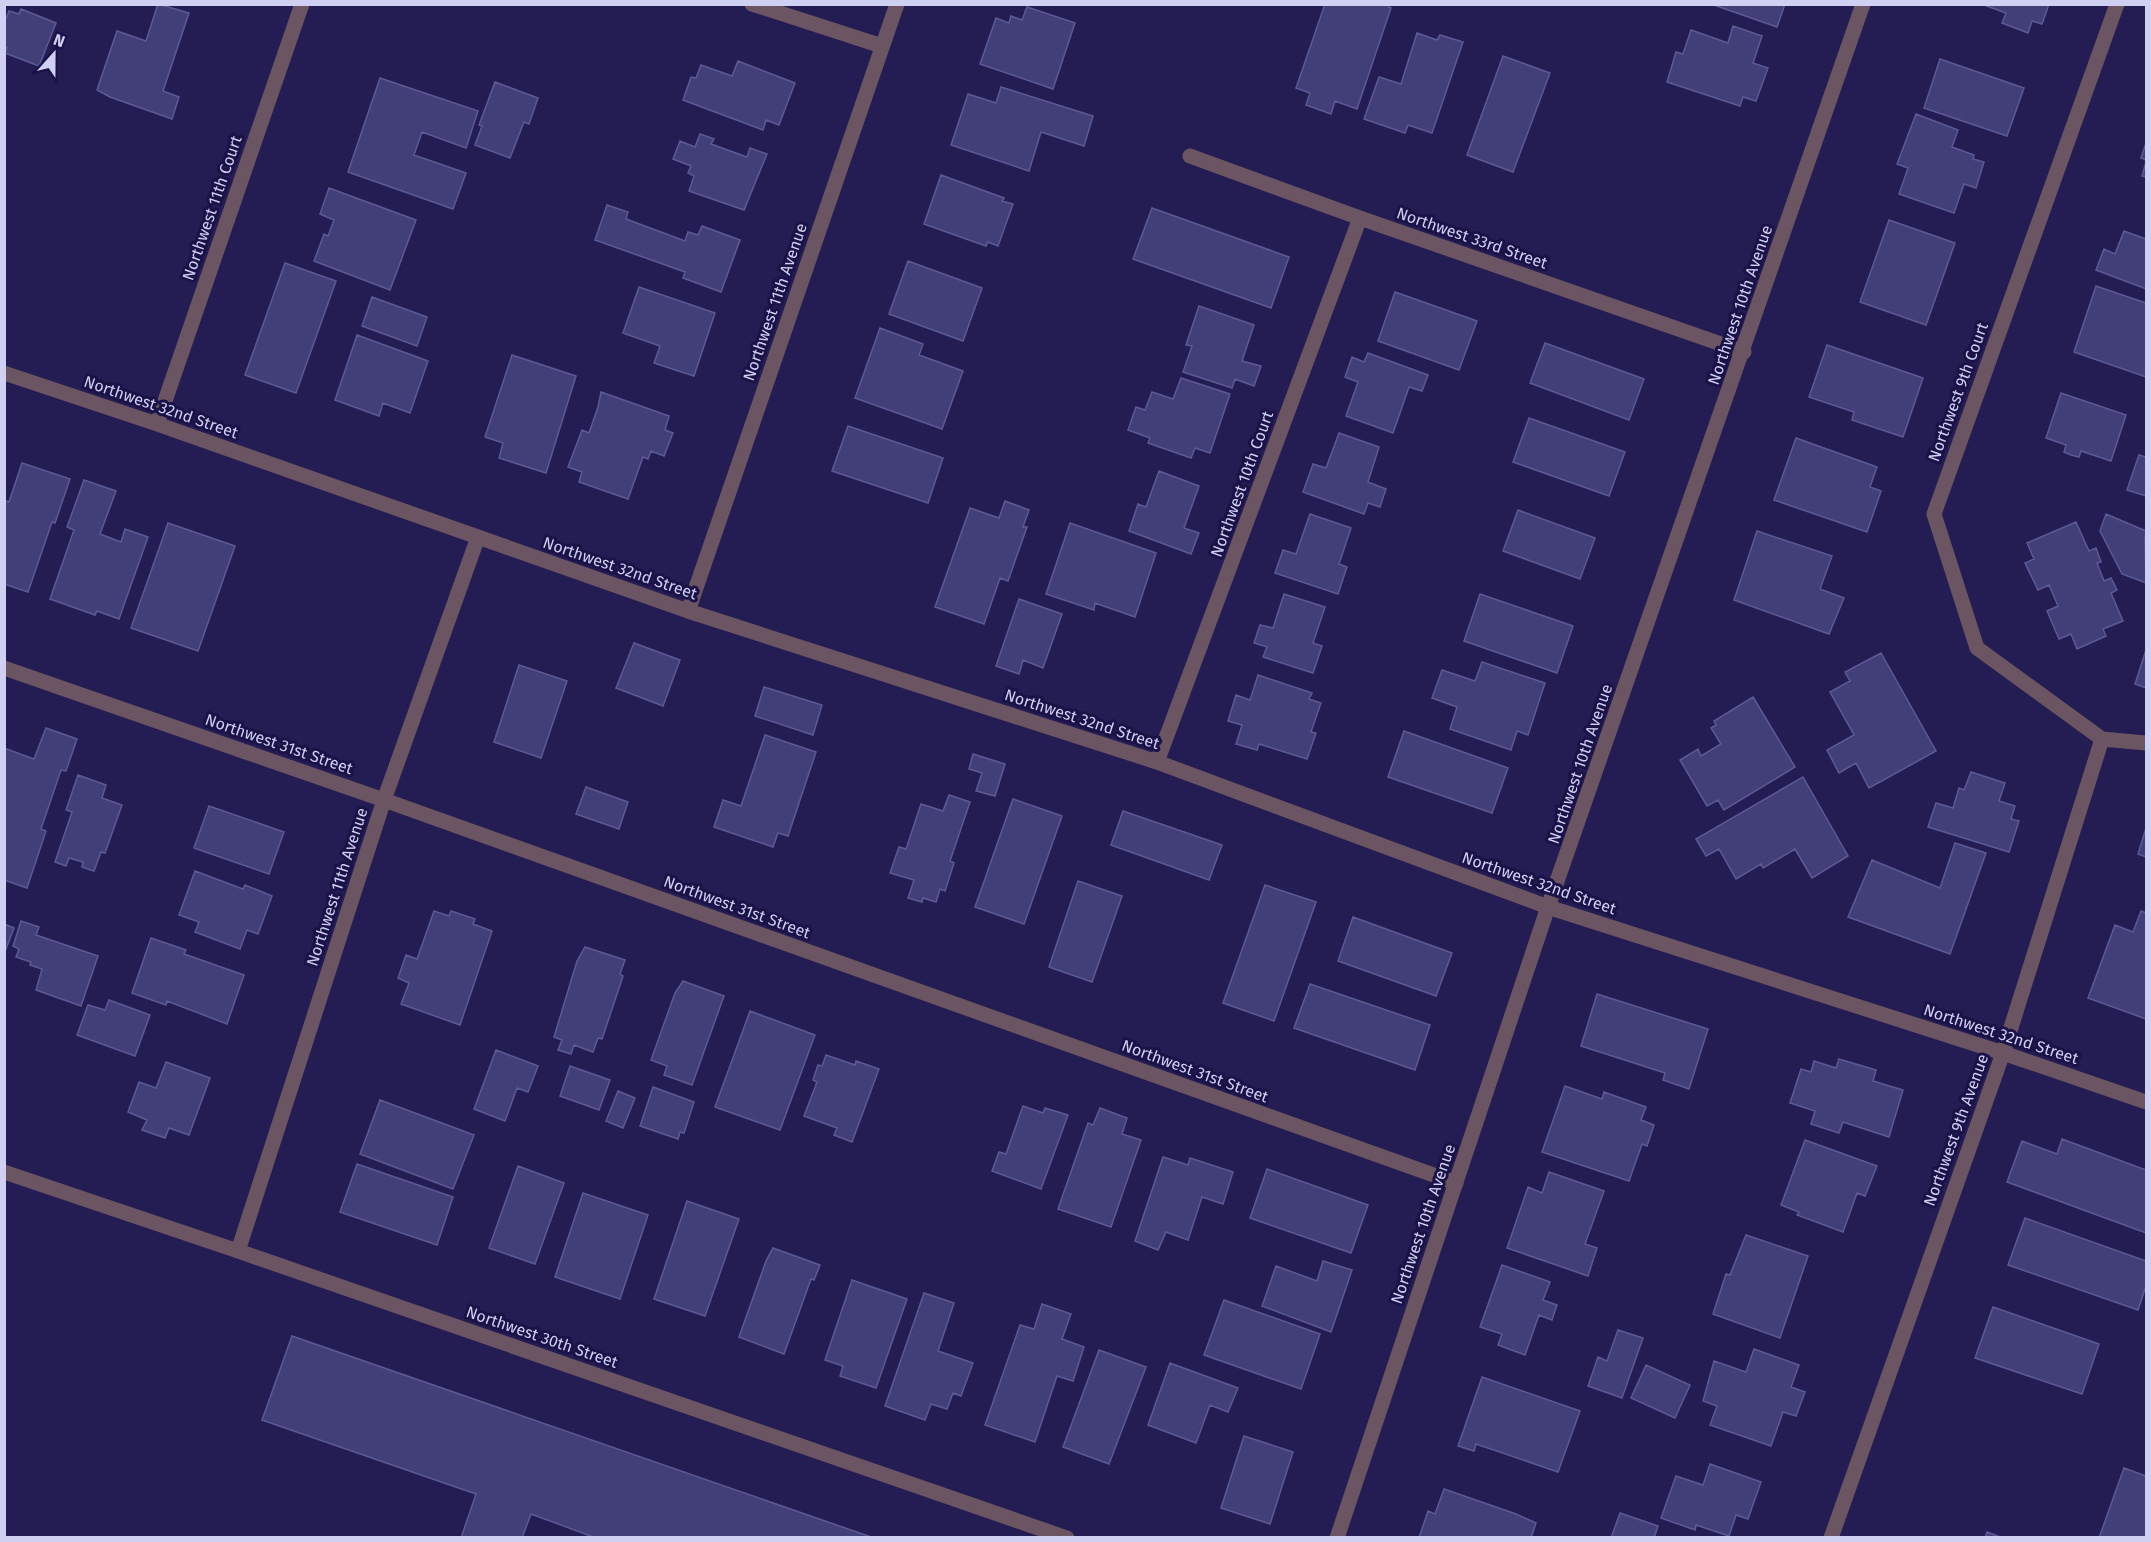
<svg xmlns="http://www.w3.org/2000/svg" width="2151" height="1542" font-family="'Fira Sans',sans-serif">
  <style>
    .building { fill: #423e77; stroke: #5c5a96; stroke-width: 1.5 }
    .lines { fill: none; stroke-linecap: round; stroke-linejoin: round }
    .minor { stroke: #6c5562; stroke-width: 15 }
    .tertiary { stroke: #6c5562; stroke-width: 15 }
    .labels { text-anchor: middle; dominant-baseline: central; stroke-width: 6; stroke-linejoin: round; paint-order: stroke }
    .street-label { font-size: 16px; fill: #cfd0f2; stroke: #1b1248 }
  </style>
  <rect width="100%" height="100%" fill="#241d53"/>
  <!-- building -->
  <path class="building" d="M158,4L189,13L163,91L179,97L172,119L110,97L97,90L117,31L146,41Z
    M1325,4H1390L1389,7L1391,8L1357,109L1335,101L1331,114L1306,105L1310,93L1296,88Z
    M1711,4H1785L1777,27Z
    M1981,4H2049L2042,24L2032,21L2028,33L2002,23L2006,13Z
    M1027,7L1075,23L1053,89L980,64L996,18L1009,23L1011,16L1022,20Z
    M21,9L56,23L39,66L5,53L7,48L4,47V24L9,11L19,14Z
    M1733,26L1762,36L1753,63L1768,68L1756,101L1743,97L1740,106L1667,82L1676,52L1683,54L1691,30L1728,43Z
    M1417,33L1437,40L1440,35L1463,42L1432,133L1408,125L1405,133L1364,119L1379,77L1401,84Z
    M1503,56L1550,73L1513,172L1467,155Z
    M1940,59L2024,88L2007,136L1924,108Z
    M738,61L795,83L779,125L766,120L763,130L683,100L691,77L696,78L701,65L732,76Z
    M380,78L478,111L466,148L422,132L414,155L466,173L453,209L348,172Z
    M495,82L538,98L529,124L524,122L510,158L475,145L482,126L479,125Z
    M1001,87L1093,116L1084,146L1041,132L1029,171L951,145L968,94L996,103Z
    M1916,114L1958,130L1952,147L1974,155L1973,159L1984,162L1976,188L1964,184L1954,213L1899,194L1908,168L1897,164Z
    M700,134L714,139L711,144L747,157L750,148L767,154L744,210L689,191L694,176L688,173L691,166L673,159L680,141L695,147Z
    M2146,143V160L2141,158Z
    M2146,162V177L2142,176Z
    M941,175L1004,198L1002,201L1013,204L998,246L988,242L986,246L924,224Z
    M329,188L416,220L390,290L314,261L324,234L328,236L334,220L320,214Z
    M607,205L628,212L626,219L685,241L688,232L698,235L702,226L740,240L721,292L683,278L685,272L595,240Z
    M1152,208L1289,257L1271,308L1133,259Z
    M1889,220L1955,243L1926,325L1860,302Z
    M2124,231L2146,239V289L2096,270L2104,249L2115,254Z
    M908,261L982,288L963,341L889,314Z
    M285,263L336,281L296,393L245,375Z
    M2096,286L2146,303V377L2074,352Z
    M639,287L715,313L694,376L654,363L660,346L623,333Z
    M1395,292L1477,321L1459,370L1378,341Z
    M372,297L427,317L417,346L362,326Z
    M1199,306L1254,325L1242,361L1261,366L1254,386L1235,379L1232,388L1183,372L1192,346L1186,345Z
    M880,328L923,344L919,355L963,371L942,429L855,398Z
    M357,335L428,361L410,413L383,403L379,416L335,400Z
    M1545,343L1644,379L1629,420L1530,383Z
    M1827,345L1923,378L1903,437L1852,420L1854,412L1809,397Z
    M1368,353L1428,375L1422,391L1409,387L1393,433L1346,416L1358,382L1345,377L1352,357L1364,362Z
    M512,355L576,376L546,473L499,458L503,443L485,437Z
    M1181,378L1230,394L1210,453L1195,448L1191,458L1148,443L1150,438L1128,430L1136,407L1145,410L1152,392L1173,399Z
    M601,392L669,416L665,430L673,433L664,456L651,451L648,459L643,457L628,499L579,482L582,472L568,467L582,430L589,433L598,407Z
    M2061,393L2126,415L2111,461L2081,451L2079,457L2071,455L2064,452L2066,445L2046,438Z
    M1529,418L1625,452L1609,496L1513,462Z
    M848,426L943,458L928,503L832,471Z
    M1339,433L1379,447L1368,482L1386,489L1380,507L1368,503L1364,514L1303,492L1313,464L1326,468Z
    M1796,438L1877,467L1870,487L1881,491L1867,532L1774,500Z
    M2139,455L2146,457V496L2127,490Z
    M22,463L70,479L55,523L52,522L28,592L4,584V500L9,502Z
    M1159,471L1199,486L1184,528L1199,533L1191,554L1129,531L1138,504L1146,507Z
    M84,480L116,491L100,534L121,542L125,529L148,537L119,619L97,611L95,615L50,599L74,530L67,527Z
    M1005,501L1029,510L1023,527H1027L1008,581L1000,578L984,624L935,607L970,508L999,518Z
    M1518,510L1595,538L1580,579L1503,551Z
    M1310,514L1351,528L1339,564L1347,567L1338,594L1275,573L1283,550L1296,554Z
    M2106,514L2146,531L2145,537L2146,583L2122,574L2100,531Z
    M2076,522L2089,551L2096,548L2101,562L2097,563L2104,581L2111,578L2117,590L2111,593L2123,621L2103,629L2106,636L2077,649L2071,634L2059,639L2047,611L2058,606L2049,585L2038,590L2025,563L2034,559L2027,543Z
    M168,523L235,546L198,651L131,628Z
    M1070,523L1156,553L1135,617L1095,603L1094,610L1046,594Z
    M1757,531L1832,556L1820,589L1844,598L1829,634L1734,600Z
    M1284,594L1325,607L1313,643L1322,646L1313,673L1263,657L1267,647L1254,643L1260,625L1273,628Z
    M1480,594L1573,626L1557,673L1464,641Z
    M1019,599L1062,614L1043,668L1023,660L1019,674L996,666Z
    M634,643L680,660L663,706L616,688Z
    M2146,650V688L2135,684Z
    M1881,653L1936,751L1869,788L1856,763L1839,773L1827,750L1854,735L1830,692L1850,681L1845,672Z
    M1482,662L1545,683L1528,735L1517,731L1511,750L1450,729L1457,707L1432,698L1442,670L1475,681Z
    M519,665L567,681L541,758L494,742Z
    M1258,675L1312,693L1309,699L1321,703L1311,732L1316,733L1307,759L1259,744L1257,750L1236,744L1242,725L1228,721L1236,695L1250,700Z
    M764,687L822,705L813,735L755,716Z
    M1753,697L1795,767L1724,810L1718,800L1707,806L1680,760L1698,749L1701,756L1721,744L1711,728L1716,725L1714,721Z
    M46,728L77,739L66,771L61,770L41,829L46,831L27,888L4,880V748L34,759Z
    M1404,731L1508,768L1492,813L1388,777Z
    M765,735L816,752L788,836L778,833L773,847L714,827L723,800L741,806Z
    M973,754L1005,764L995,796L976,791L982,773L969,769Z
    M1971,772L2005,783L1999,801L2015,806L2011,819L2019,821L2009,852L1928,827L1936,803L1953,808L1959,788L1964,790Z
    M78,775L106,785L102,798L122,805L105,853L101,852L94,871L82,867L83,862L69,858L66,866L55,862L72,812L66,810Z
    M1803,777L1848,856L1812,878L1795,849L1763,868L1761,864L1736,879L1719,849L1706,856L1696,839Z
    M586,787L628,802L619,829L576,814Z
    M949,795L970,802L950,861L954,863L945,891L940,889L936,902L923,898L922,902L908,898L914,880L890,873L899,847L906,849L921,804L943,811Z
    M1013,799L1062,816L1024,924L975,907Z
    M209,806L284,832L269,874L194,848Z
    M1123,811L1222,845L1209,880L1111,845Z
    M2146,828V857L2138,854Z
    M1955,843L1986,853L1950,954L1848,917L1872,860L1940,888Z
    M195,871L243,889L245,885L272,896L258,934L247,930L240,949L195,932L199,922L179,915Z
    M1078,881L1122,896L1092,982L1049,967Z
    M1265,885L1316,902L1274,1021L1223,1003Z
    M434,911L449,916L451,911L475,919L473,924L492,931L460,1025L401,1004L409,983L398,978L406,955L417,959Z
    M2141,911L2146,913V1019L2088,998L2115,925L2133,932Z
    M1353,917L1452,953L1436,996L1338,961Z
    M21,921L39,927L36,935L98,956L81,1006L36,990L42,969L30,965L31,962L16,957L19,949L13,946Z
    M4,924L14,928L4,954Z
    M151,938L186,950L184,954L244,975L227,1024L167,1001L166,1005L132,993Z
    M585,947L625,960L620,974L623,976L602,1039L598,1038L593,1052L574,1045L571,1054L558,1050L562,1040L554,1037L577,961Z
    M683,981L724,996L692,1085L664,1075L667,1066L651,1060L675,993Z
    M1310,984L1430,1025L1415,1070L1294,1028Z
    M1597,994L1708,1029L1689,1089L1663,1080L1665,1073L1581,1046Z
    M109,1000L150,1015L135,1056L77,1035L88,1005L105,1010Z
    M750,1011L815,1035L780,1130L715,1107Z
    M496,1050L538,1066L528,1092L517,1088L505,1121L474,1109Z
    M826,1055L855,1065L856,1061L879,1069L852,1142L834,1135L837,1128L804,1116L817,1082L813,1080L818,1065L822,1066Z
    M1839,1059L1876,1070L1873,1081L1903,1090L1889,1137L1843,1122L1839,1133L1811,1124L1815,1111L1790,1103L1801,1069L1811,1072L1814,1061L1836,1068Z
    M166,1062L210,1078L189,1135L169,1128L165,1138L142,1130L147,1120L128,1112L139,1082L156,1088Z
    M570,1066L610,1080L599,1110L560,1096Z
    M1565,1086L1602,1099L1604,1092L1646,1107L1641,1120L1654,1125L1647,1146L1642,1144L1629,1181L1542,1152Z
    M653,1087L694,1102L684,1133L680,1132L678,1139L640,1126Z
    M618,1091L635,1098L623,1128L606,1121Z
    M380,1100L474,1135L453,1189L360,1154Z
    M1023,1106L1043,1113L1045,1108L1068,1115L1041,1189L992,1171L999,1152L1006,1154Z
    M1100,1108L1127,1118L1122,1134L1141,1140L1111,1227L1058,1209L1088,1123L1093,1125Z
    M2062,1139L2146,1170V1233L2007,1182L2022,1141L2057,1154Z
    M1805,1140L1877,1166L1865,1196L1857,1193L1843,1232L1797,1215L1799,1212L1781,1205Z
    M1163,1157L1188,1165L1190,1158L1233,1172L1223,1204L1202,1197L1188,1240L1166,1232L1158,1250L1135,1241Z
    M357,1164L453,1197L437,1245L340,1212Z
    M518,1166L564,1183L535,1264L489,1248Z
    M1267,1169L1368,1205L1351,1253L1250,1218Z
    M1549,1172L1604,1191L1585,1244L1597,1248L1588,1276L1507,1248L1528,1187L1542,1193Z
    M583,1193L648,1215L620,1299L555,1277Z
    M687,1201L739,1219L705,1316L654,1299Z
    M2025,1218L2146,1261V1286L2138,1310L2008,1265Z
    M1746,1235L1808,1256L1780,1338L1713,1314L1726,1274L1730,1275Z
    M773,1248L820,1265L814,1280L811,1279L784,1354L739,1337L766,1261Z
    M1323,1261L1352,1270L1331,1332L1262,1306L1276,1266L1317,1281Z
    M1502,1265L1550,1282L1543,1300L1557,1305L1552,1320L1539,1315L1525,1355L1498,1345L1502,1334L1480,1327Z
    M852,1280L907,1299L876,1388L840,1376L843,1366L825,1360Z
    M924,1293L954,1303L938,1351L973,1363L961,1396L953,1393L947,1409L931,1404L925,1420L885,1406Z
    M1224,1300L1320,1334L1301,1389L1204,1355Z
    M1042,1304L1071,1314L1062,1339L1084,1347L1073,1381L1057,1376L1035,1442L985,1425L1020,1325L1034,1329Z
    M1993,1307L2099,1344L2082,1394L1975,1358Z
    M1618,1330L1643,1338L1622,1398L1588,1386L1598,1357L1607,1361Z
    M292,1336L874,1538H596L531,1514L522,1538H461L476,1494L262,1420Z
    M1754,1349L1799,1365L1791,1387L1805,1392L1796,1416L1783,1412L1771,1446L1710,1425L1717,1406L1703,1401L1714,1361L1746,1372Z
    M1099,1350L1146,1367L1109,1464L1063,1447Z
    M1170,1363L1238,1388L1228,1412L1210,1405L1196,1443L1148,1425Z
    M1646,1365L1690,1385L1675,1418L1631,1398Z
    M1482,1377L1580,1411L1558,1472L1476,1444L1474,1451L1458,1446Z
    M1244,1436L1293,1452L1270,1524L1221,1508Z
    M1710,1464L1761,1482L1748,1519L1736,1515L1729,1536L1696,1525L1695,1530L1661,1518L1676,1476L1703,1485Z
    M2124,1468L2146,1476V1538H2099Z
    M1444,1489L1516,1514L1536,1523L1531,1538H1419L1428,1511L1435,1514Z
    M1620,1513L1658,1526L1654,1538H1611Z
    M1987,1532L2003,1538H1985Z"/>
  <g class="lines">
    <!-- minor -->
    <path class="minor" d="M752,4L882,46
      M1190,156L1360,218L1744,352
      M4,373L157,424L688,611L1157,762L1548,907L2003,1053L2146,1102
      M157,424L302,4
      M688,611L897,4
      M4,668L384,800L1456,1183
      M2102,739L1977,648L1934,514L2117,4
      M2102,739L2146,743
      M1157,762L1360,218
      M4,1172L238,1251L1067,1538
      M238,1251L384,800L478,537
      M1831,1538L2003,1053L2102,739"/>
    <!-- tertiary -->
    <path class="tertiary" d="M1337,1538L1548,907L1863,4"/>
  </g>
  <g class="labels">
    <!-- street labels -->
    <g class="street-label">
      <text transform="translate(212 208) rotate(-71)">Northwest 11th Court</text>
      <text transform="translate(1472 238) rotate(19)">Northwest 33rd Street</text>
      <text transform="translate(775 302) rotate(-71)">Northwest 11th Avenue</text>
      <text transform="translate(1740 305) rotate(-71)">Northwest 10th Avenue</text>
      <text transform="translate(1958 392) rotate(-70)">Northwest 9th Court</text>
      <text transform="translate(161 407) rotate(19)">Northwest 32nd Street</text>
      <text transform="translate(1242 484) rotate(-70)">Northwest 10th Court</text>
      <text transform="translate(620 568) rotate(19)">Northwest 32nd Street</text>
      <text transform="translate(1082 719) rotate(18)">Northwest 32nd Street</text>
      <text transform="translate(279 744) rotate(19)">Northwest 31st Street</text>
      <text transform="translate(1580 764) rotate(-71)">Northwest 10th Avenue</text>
      <text transform="translate(1539 883) rotate(19)">Northwest 32nd Street</text>
      <text transform="translate(337 887) rotate(-72)">Northwest 11th Avenue</text>
      <text transform="translate(737 907) rotate(20)">Northwest 31st Street</text>
      <text transform="translate(2001 1034) rotate(18)">Northwest 32nd Street</text>
      <text transform="translate(1195 1071) rotate(20)">Northwest 31st Street</text>
      <text transform="translate(1956 1130) rotate(-70)">Northwest 9th Avenue</text>
      <text transform="translate(1423 1224) rotate(-71)">Northwest 10th Avenue</text>
      <text transform="translate(542 1337) rotate(19)">Northwest 30th Street</text>
    </g>
  </g>
  <!-- border -->
  <rect width="2151" height="1542" fill="none" stroke="#cfd0f2" stroke-width="12"/>
  <!-- north arrow -->
  <g transform="translate(54 54) rotate(21)" stroke="#1b1248" stroke-width="4.5" paint-order="stroke">
  <path d="M0-4.5L10 22L0 15L-10 22Z" fill="#cfd0f2"/>
  <text y="-9" font-size="16" font-weight="bold" text-anchor="middle" fill="#cfd0f2">N</text>
  </g>
</svg>
